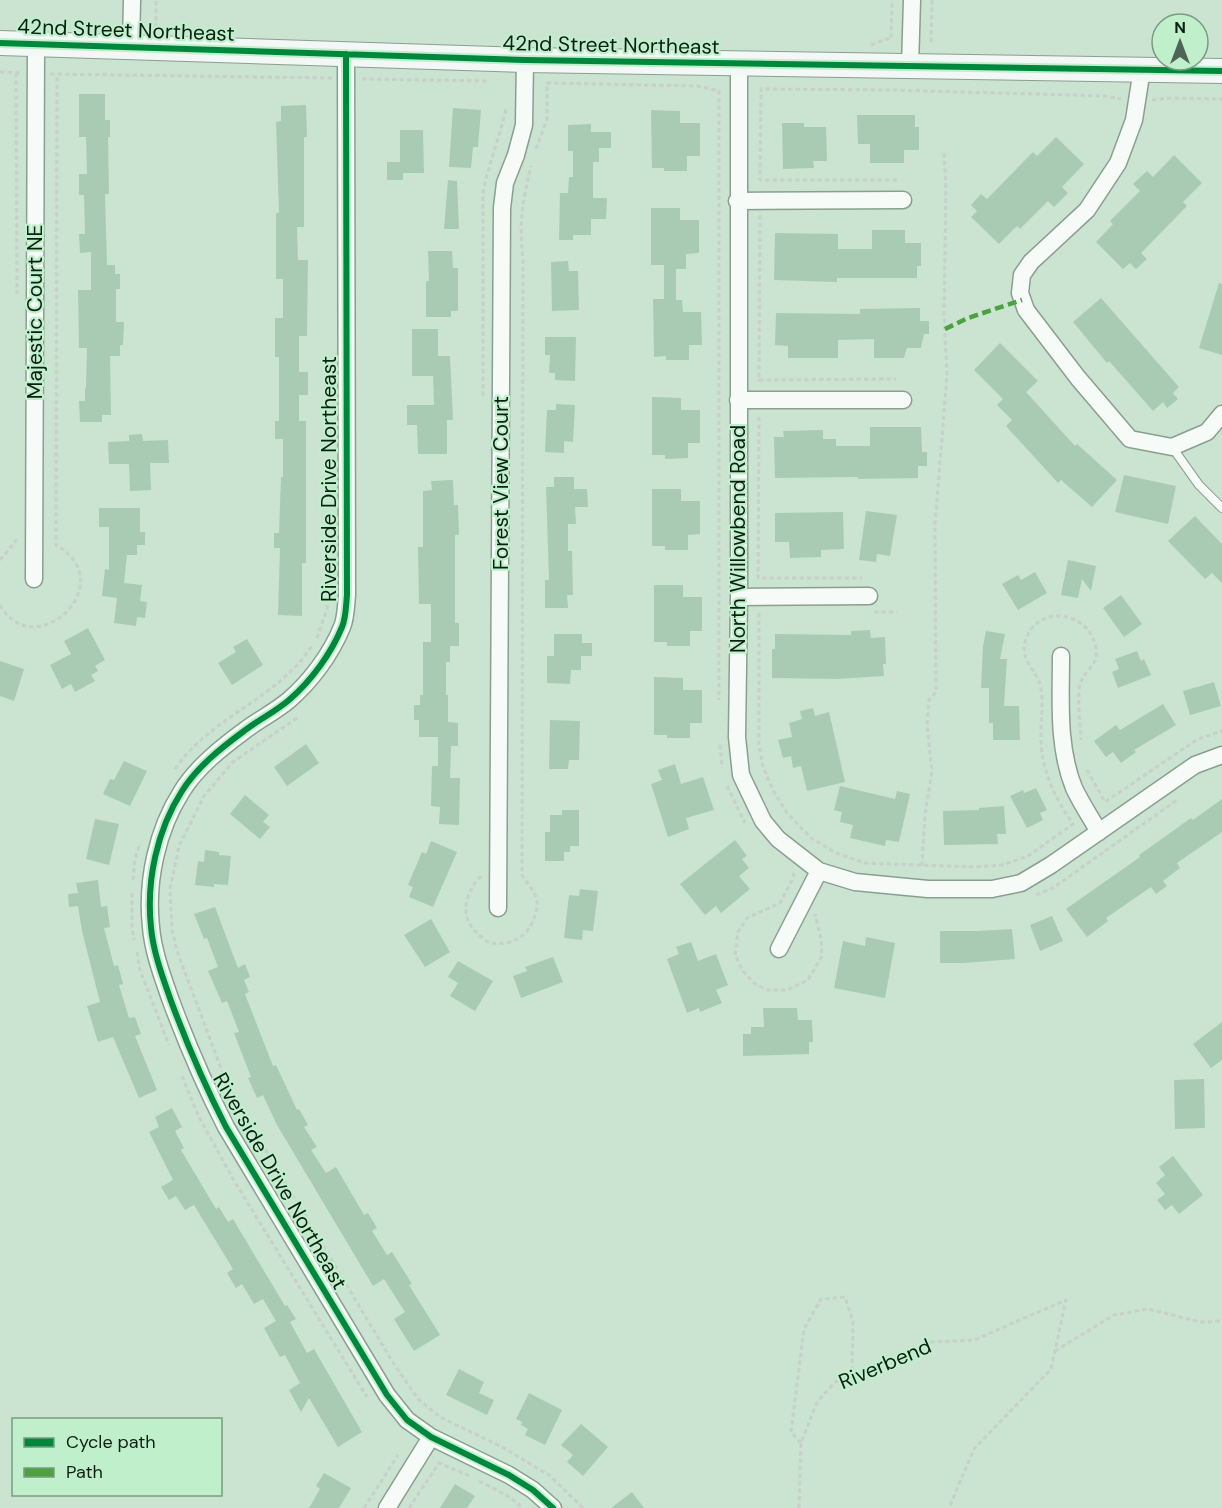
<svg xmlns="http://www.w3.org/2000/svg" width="1222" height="1508" font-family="'DM Sans',sans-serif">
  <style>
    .building { fill: #a9cbb4 }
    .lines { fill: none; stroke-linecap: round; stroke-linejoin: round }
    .lane-casing { stroke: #8a9f90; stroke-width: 10 }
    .street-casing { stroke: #8a9f90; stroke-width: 19 }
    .secondary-casing { stroke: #8a9f90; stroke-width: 26 }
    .path { stroke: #c7d0c9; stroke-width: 3; stroke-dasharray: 4.5 3; stroke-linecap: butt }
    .lane { stroke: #f7fbf8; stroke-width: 8 }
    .street { stroke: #f7fbf8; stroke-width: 16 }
    .secondary { stroke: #f3f7f6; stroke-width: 24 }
    .quiet { stroke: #4da23f; stroke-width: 4.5; stroke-dasharray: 9 4.5; stroke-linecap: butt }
    .cycleway-casing { stroke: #bfefcb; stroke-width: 10 }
    .cycleway { stroke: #00873e; stroke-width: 6 }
    .labels { text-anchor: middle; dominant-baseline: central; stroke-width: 4.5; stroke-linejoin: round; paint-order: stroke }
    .street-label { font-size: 21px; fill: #0d1f13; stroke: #bfefcb }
  </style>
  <rect width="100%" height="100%" fill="#cae4d1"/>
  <!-- building -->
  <path class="building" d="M79,94H105V120H110V137H108L109,194H105L107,265H115V274H120V289H116V322H124L123,345H120V356H110L111,415H102V422H80L79,401H85V388L86,387L87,348H79L78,290H91V252L80,253L79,234H85L84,195H79V174H87L86,137H79Z
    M306,105L307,137H304V227H297L298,260H308L307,336H299V372H308V395H299V421H306V563H302V616L278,615L280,548H274V533H279L281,477H283V439H275V421H279V357H275V318H283V279H276V213H279L276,122L281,121V106Z
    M453,108L481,110L478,147H473L471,168L449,167Z
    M651,110L680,111V123H700V156H687V171H664V168H652Z
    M857,115H915V127H919V150H904V163H870V144H858Z
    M782,123H804V127H826L827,161H813L814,168L783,169Z
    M591,124V132H611V148H599V162H593V198H607L606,219H591V235H573V240H559L560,193H568L569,177H573V151H568V125Z
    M400,130H423L424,173H403V180H387V162H400Z
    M1056,137L1084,164L1062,187L1068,193L1054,207L1048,201L1020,229L1017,226L999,244L971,217L977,211L971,205L981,194L987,199L1033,152L1037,156Z
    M1174,155L1202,183L1183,202L1187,206L1141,253L1147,259L1136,269L1130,263L1123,269L1096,242L1113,224L1110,221L1140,191L1133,184L1147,171L1153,177Z
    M448,180L457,181L459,229H444Z
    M651,208H680V220H699V253L686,254V269H676V300H682L683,312H701L702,345H689V360H666V356L654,357L653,299H664V265H651Z
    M872,230H905V243H921V266H917V278H837V282L774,280L775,233L838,234V249H872Z
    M428,251H452L453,268H458V311H451V317H426V281H429Z
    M568,261L569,271H578L579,310L552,311L551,262Z
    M1219,283L1222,284V355L1199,348Z
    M1101,298L1179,387L1173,393L1178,399L1167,408L1163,402L1153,411L1109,361L1107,363L1073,322Z
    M920,308V321H929V334H924L921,348H907L904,358H874V339L838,340V358H788V346L775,345L776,313L860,314V309Z
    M412,329H438V356H450L453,420H447V454H418L417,425H407V405H434L433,376H412Z
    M545,337H576L575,381L555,380V373H549L550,355H545Z
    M1000,343L1038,381L1026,392L1075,446L1077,444L1117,480L1092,507L1061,480L1058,483L1006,426L1012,420L997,405L1003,399L974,370Z
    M652,397L681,398V410H700V443H688V458L665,459V455H652Z
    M556,404L575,405L573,442L564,441V453L545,452L547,410H556Z
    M870,427H921L922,452H927V466H918V478L858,479V477L775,478L774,437H784L783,431L823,430V439H836V446H870Z
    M142,434L143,441L168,440L169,463H150L151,490L130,491L129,464H109L108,442L129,441V435Z
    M1124,475L1176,486L1168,524L1115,512Z
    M554,477H574V489H587L588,507H575L576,524H568V551H572L573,595H567L568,608H545V580H549L546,487H554Z
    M453,480L454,505H458L459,535H455V623H459V646H450V662H446V695H448V722L458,723V746H451L450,778H460L459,825L439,824L440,807L431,806L432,766H438V737H419V720H414V705H420V695H423V642H431V604H419L418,547H423V491L432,490L431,481Z
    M652,489H681V501H700V534L688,535V550H665V546H652Z
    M99,508H140V532H145V545H137V555H127L124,583L142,585L140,601L147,602L145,618L137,617L136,626L114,623L117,598L102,596L105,569L109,570V527H99Z
    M866,511L897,515L890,556L877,554L876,562L859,560Z
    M843,512L844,549L821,550V557L790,558L789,542H775V513Z
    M1195,516L1222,544V583L1212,573L1205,579L1168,541Z
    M1068,560L1096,566L1091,591L1082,579L1078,598L1061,595Z
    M1035,572L1047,593L1018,610L1002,584L1018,575L1021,580Z
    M654,585H683V597H702V631H690V646H667V642H654Z
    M1121,595L1142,624L1124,637L1103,608Z
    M88,628L105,660L95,666L98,671L91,675L95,681L75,692L71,684L62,689L50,665L71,654L64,641Z
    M870,630L871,638L885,637L886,664H883L884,676L837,679L772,678V649H775V634L851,635V631Z
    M986,631L1005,634L1000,659H1007L1004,706H1019L1020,740H993V723H989V688H981L983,646Z
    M554,634H582V643H592V656H581V670H571L570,684L547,683V656H554Z
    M247,639L263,665L232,685L218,663L236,652L233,647Z
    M1137,651L1141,661L1144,659L1151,675L1118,688L1112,672L1119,669L1115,659Z
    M0,661L24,669L14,701L0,696Z
    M654,677L683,678V690H702V723H690V738H667V735H654Z
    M1214,682L1221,706L1190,715L1183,691Z
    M1163,704L1176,725L1134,750L1136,752L1121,763L1113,752L1106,757L1094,741L1116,725L1120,730Z
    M813,708L815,716L829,712L845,782L807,791L801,766L793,768L791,756L783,758L778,740L792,737L789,723L802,719L800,711Z
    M550,720L580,721L579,760H569L568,769H549Z
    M306,744L319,763L287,786L274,767Z
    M124,761L147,771L130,806L103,794L110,779L114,780Z
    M675,764L681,784L703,777L714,810L686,818L689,829L668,837L651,784L662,780L658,770Z
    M840,786L895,799L897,791L910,794L899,842L886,840L885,846L850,838L853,825L840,822L842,812L834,810Z
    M1036,788L1047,810L1040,813L1043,820L1027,828L1010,796L1023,790L1024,793Z
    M245,795L269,815L263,822L270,827L260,839L230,814Z
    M1222,799V832L1177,863L1180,868L1163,881L1167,886L1156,894L1151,887L1106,918L1108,921L1087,937L1066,909L1140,857L1139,855L1163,838L1191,818L1193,820Z
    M1004,806L1006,834H997L998,844L944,845L943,811L979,810V808Z
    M562,810H579V846H570V852H564V861H545V832H550V815H562Z
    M95,819L119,824L109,865L86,859Z
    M735,840L747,856L742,859L749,868L739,876L750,889L721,913L716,906L705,915L680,884Z
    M431,841L457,852L433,907L409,897L413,887L408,885L422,852L426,854Z
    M205,850L219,852V855L231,856L228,885L214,884V887L195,885L198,861L204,862Z
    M98,880L101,907L107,906L110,927L104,928L114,966L118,965L123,984L119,985L129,1018L135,1017L141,1034L135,1036L157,1090L139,1098L113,1037L98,1042L87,1006L100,1002L82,931L78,906L69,907L68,894L78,893L76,883Z
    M580,889L598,891L593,931L583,930L582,940L564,938L569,895L579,896Z
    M215,907L238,968L245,964L250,977L244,980L249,992L245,994L273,1066L276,1065L297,1110L299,1109L308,1125L304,1127L317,1147L311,1150L326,1173L336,1167L364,1215L368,1213L377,1228L372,1231L387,1255L392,1252L412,1284L409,1285L440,1335L414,1351L394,1319L405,1312L384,1279L373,1286L277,1125L263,1095L257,1098L248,1078L251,1077L234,1033L239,1032L227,1001L222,1003L208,971L218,967L207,938L204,939L194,914Z
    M1052,916L1063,941L1040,951L1030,925Z
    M431,919L450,952L425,967L404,935Z
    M1012,929L1015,959L964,963H940V931H978Z
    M866,937L895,943L885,998L834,988L843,941L865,946Z
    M691,942L698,961L716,954L728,985L716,990L722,1003L700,1012L699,1008L687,1013L667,959L679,954L676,947Z
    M553,957L563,982L521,998L513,976L527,971L525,967Z
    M458,961L493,981L475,1011L450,996L458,983L448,977Z
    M763,1008H797L798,1020H812L813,1042H809V1054L743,1056V1034H751V1027H764Z
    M1222,1022V1060L1211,1068L1193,1044Z
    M1204,1079L1205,1128L1175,1129L1174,1080Z
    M172,1108L182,1127L175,1131L184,1148L181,1150L216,1209L219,1207L228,1222L233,1219L285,1306L287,1305L296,1319L290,1322L307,1353L314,1349L362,1432L338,1447L309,1398L301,1412L289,1390L300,1383L285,1355L280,1357L264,1328L276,1321L263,1299L254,1304L242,1284L236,1288L227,1273L233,1269L194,1205L185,1210L176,1196L169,1200L161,1187L173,1180L149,1132L159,1127L155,1117Z
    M1173,1156L1203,1195L1179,1214L1172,1205L1165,1210L1157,1200L1165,1194L1156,1183L1165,1175L1159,1167Z
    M459,1369L484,1382L479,1393L494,1400L487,1415L446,1395Z
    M529,1393L562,1410L545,1445L525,1435L528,1429L521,1425L522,1422L516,1419Z
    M581,1424L608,1447L583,1476L567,1462L573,1455L561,1445Z
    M324,1473L351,1488L339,1508H309L320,1489L316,1486Z
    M455,1484L475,1496L467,1508H440Z
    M632,1492L644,1508H611Z"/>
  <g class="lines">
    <defs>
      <path id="lane" d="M1172,447L1199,485L1222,508"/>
      <path id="street" d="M131,46L132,0
        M346,54L347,595C346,605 346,618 342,627C331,654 311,681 289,700C275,712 258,720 244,731C221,748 197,767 182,791C157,830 146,881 151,927C153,952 163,978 171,1001C187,1044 205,1086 226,1127L387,1395L407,1420L431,1437L509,1475L533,1490L553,1508
        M739,64V597L737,737L741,775L763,821L778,839L819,871L855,882L928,889H992L1021,883L1051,865L1195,765L1222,755
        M910,67L912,0
        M1142,69L1134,120L1118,163L1087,210L1031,262L1022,275L1020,293L1026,310L1078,378L1130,439L1172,447L1207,432L1222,414
        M737,201L903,200
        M738,400H903
        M34,579L36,44
        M739,597L869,596
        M1061,656C1061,699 1057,746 1074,788C1081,803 1091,818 1099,832
        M498,908L502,208L505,183L516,155L524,125L525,60
        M779,949L819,871
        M387,1508L431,1437"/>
      <path id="secondary" d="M0,43L525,60L1222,71"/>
    </defs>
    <!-- lane casing -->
    <use href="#lane" class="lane-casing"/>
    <!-- street casing -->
    <use href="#street" class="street-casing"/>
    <!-- secondary casing -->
    <use href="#secondary" class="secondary-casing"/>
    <!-- path -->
    <path class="path" d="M156,28V0
      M931,42L932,0
      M871,45L886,39H891L892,0
      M0,72L20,73
      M16,73L17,294
      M50,74L332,78
      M362,79L488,81
      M1152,100L1172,98L1222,99
      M536,149L547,119V83L698,86L719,91V700
      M897,180H760L761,89L890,90L1105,96L1121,99
      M760,215L759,380L896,379
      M483,396V195C487,166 500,138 506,109
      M759,417L758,578H862
      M0,560L16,541V538
      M0,605C35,666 123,583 56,545L57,74
      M874,612H897
      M759,613V745L763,767L774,792L787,813L811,838L836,853L865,863L975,867L1002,865L1028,856L1073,824C1055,798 1042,772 1041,740C1040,723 1044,706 1041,689C1039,669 1015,661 1028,634C1043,605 1087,613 1095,644C1101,667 1084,668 1080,685C1077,698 1080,725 1081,740
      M317,638L327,609L329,584
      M297,718L233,762L204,796L179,846L170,889L172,929L177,951L228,1087L392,1361L418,1399L440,1417L502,1447L549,1475L583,1508
      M720,745L722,768
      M175,769C207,723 257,706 294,668C301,662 306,653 312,646
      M1087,770L1105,802L1198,739L1222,731
      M727,786L745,823
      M922,866L925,813L932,772L927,725L929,700L936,692L935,524L947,375L944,314L946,189L944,152
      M793,873L794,876L780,903L747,918L738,932L735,955L743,971L754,983L767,990H787L808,980L822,956L821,939L815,914
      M481,876C466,891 458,916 477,933C480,935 484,940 488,942C504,947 523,940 531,925C543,899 536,896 522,875L523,259C519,222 522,203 531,166
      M133,880L135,859L140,843
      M132,893V928L134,940
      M1036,895L1053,888L1177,800
      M137,952L140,970L169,1045
      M182,1076L199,1117L233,1179L367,1397
      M1055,1351L1114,1315L1148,1309L1200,1322L1222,1321
      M801,1443L791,1432L804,1329L821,1299L845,1297L853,1322L852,1376
      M479,1481L510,1497L523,1508
      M364,1508L398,1455
      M409,1508L439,1463L470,1476
      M799,1508L801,1443L817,1402L835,1382L904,1358L928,1342L974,1340L1066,1300L1051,1369L974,1449L949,1508"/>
    <!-- lane -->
    <use href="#lane" class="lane"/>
    <!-- street -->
    <use href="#street" class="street"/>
    <!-- secondary -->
    <use href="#secondary" class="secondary"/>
    <!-- quiet -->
    <path class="quiet" d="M945,329L968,318L1022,300"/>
    <defs>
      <path id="cycleway" d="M0,43L525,60L1222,71
        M346,54L347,595C346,605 346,618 342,627C331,654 311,681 289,700C275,712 258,720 244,731C221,748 197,767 182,791C157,830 146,881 151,927C153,952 163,978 171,1001C187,1044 205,1086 226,1127L387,1395L407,1420L431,1437L509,1475L533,1490L553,1508"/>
    </defs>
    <!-- cycleway casing -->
    <use href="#cycleway" class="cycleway-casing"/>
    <!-- cycleway -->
    <use href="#cycleway" class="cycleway"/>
  </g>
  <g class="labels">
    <!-- street labels -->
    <g class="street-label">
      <text transform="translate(126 30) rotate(2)">42nd Street Northeast</text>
      <text transform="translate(611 45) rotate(1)">42nd Street Northeast</text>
      <text transform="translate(35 312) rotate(-90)">Majestic Court NE</text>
      <text transform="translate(329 479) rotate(-90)">Riverside Drive Northeast</text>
      <text transform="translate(501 483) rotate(-90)">Forest View Court</text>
      <text transform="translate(738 539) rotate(-90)">North Willowbend Road</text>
      <text transform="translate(280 1181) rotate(60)">Riverside Drive Northeast</text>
      <text transform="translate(885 1364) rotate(-23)">Riverbend</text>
    </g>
  </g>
  <!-- legend -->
  <rect x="12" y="1418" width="210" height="78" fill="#bfefcb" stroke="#789c81" stroke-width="1.5"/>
  <rect x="24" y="1438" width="30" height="9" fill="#00873e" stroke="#789c81" stroke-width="1.5"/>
  <text x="66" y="1448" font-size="18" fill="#0d1f13">Cycle path</text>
  <rect x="24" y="1468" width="30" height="9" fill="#4da23f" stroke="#789c81" stroke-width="1.5"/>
  <text x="66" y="1478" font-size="18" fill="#0d1f13">Path</text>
  <!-- north arrow -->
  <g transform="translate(1180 42)"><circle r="28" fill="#bfefcb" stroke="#789c81" stroke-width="1.5"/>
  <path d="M0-4.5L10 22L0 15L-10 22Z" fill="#4f6456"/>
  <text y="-9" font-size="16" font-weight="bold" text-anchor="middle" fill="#0d1f13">N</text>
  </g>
</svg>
